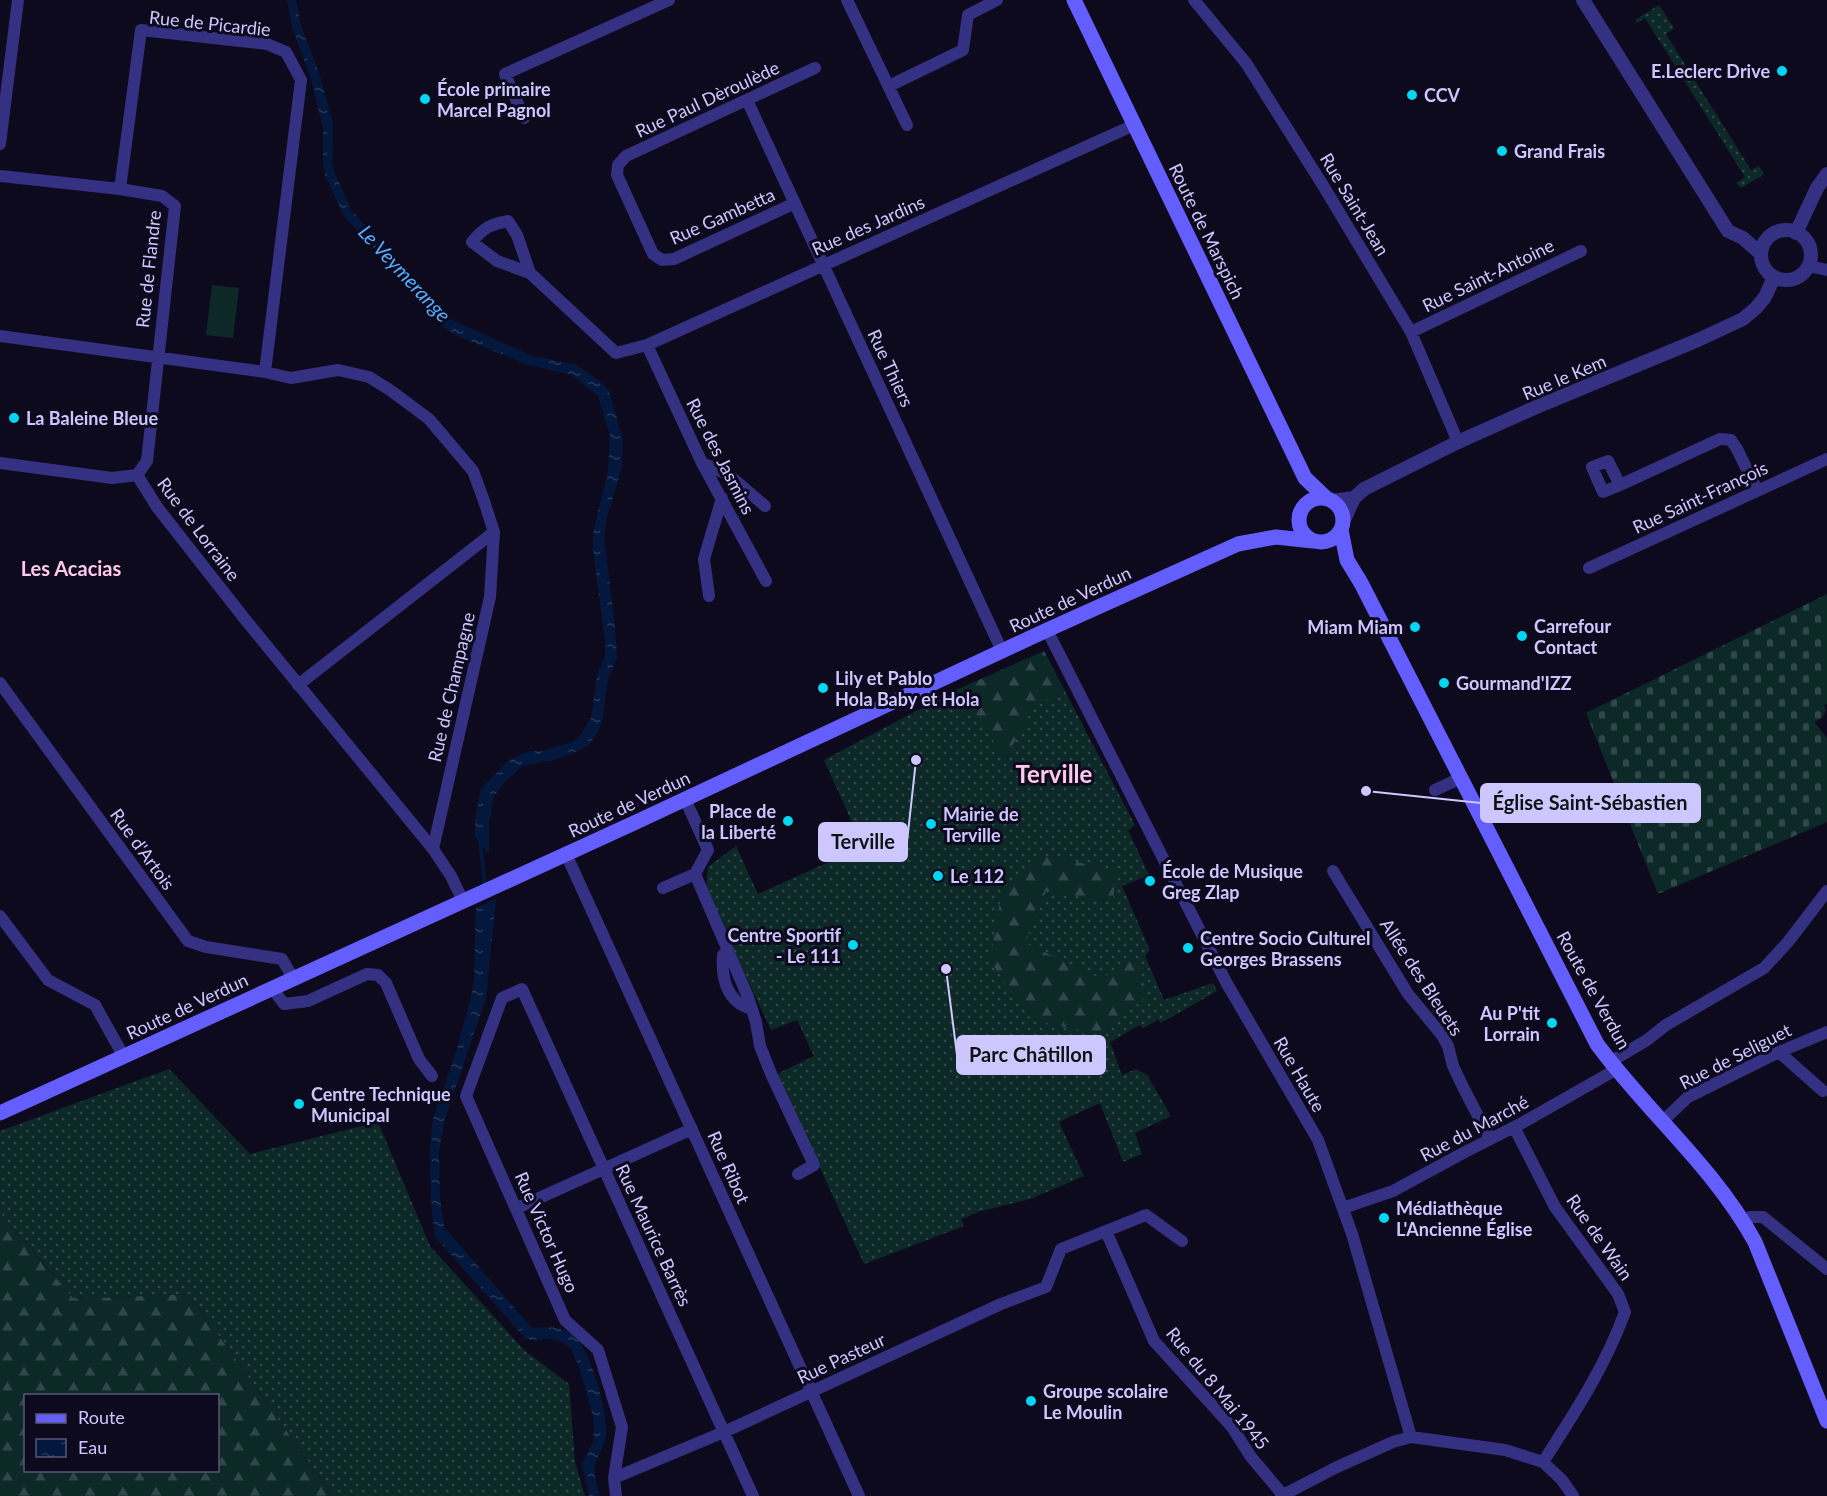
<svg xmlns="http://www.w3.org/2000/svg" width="1827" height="1496" font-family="Lato,sans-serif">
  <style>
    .grass { fill: url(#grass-dots) }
    .forest { fill: url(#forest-firs); fill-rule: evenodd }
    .cemetery { fill: url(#cemetery-stones) }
    .garden { fill: #0c2928 }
    .water { fill: url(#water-ripples) }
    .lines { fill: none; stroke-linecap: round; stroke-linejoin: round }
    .stream { stroke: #04183d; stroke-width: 4 }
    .minor { stroke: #343082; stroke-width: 12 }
    .tertiary { stroke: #343082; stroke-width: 14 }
    .secondary { stroke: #645eff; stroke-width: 15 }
    .poi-dot { fill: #00d7f2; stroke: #0e0a1e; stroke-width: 2 }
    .labels { text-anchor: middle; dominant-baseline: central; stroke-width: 6; stroke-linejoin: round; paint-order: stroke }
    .street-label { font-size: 18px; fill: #cec7ff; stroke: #0e0a1e }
    .poi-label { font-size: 18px; font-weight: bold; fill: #cec7ff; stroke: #0e0a1e; text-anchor: start }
    .water-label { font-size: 20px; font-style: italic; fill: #55aeff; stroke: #0e0a1e }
    .neighbourhood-label { font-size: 20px; font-weight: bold; fill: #ffc9eb; stroke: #0e0a1e }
    .district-label { font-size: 24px; font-weight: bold; fill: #ffc9eb; stroke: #0e0a1e }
    .leader { fill: none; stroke: #cec7ff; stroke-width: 2 }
    .callout-dot { fill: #cec7ff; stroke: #0e0a1e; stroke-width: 2 }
    .callout { fill: #cec7ff; stroke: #cec7ff; stroke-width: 2 }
    .callout-label { font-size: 20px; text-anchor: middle; font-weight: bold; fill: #111 }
  </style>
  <defs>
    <pattern id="grass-dots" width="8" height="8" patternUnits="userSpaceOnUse" patternTransform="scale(1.5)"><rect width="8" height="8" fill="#0c2928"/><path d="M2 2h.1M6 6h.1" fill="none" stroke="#2e4748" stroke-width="1.8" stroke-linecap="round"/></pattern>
    <pattern id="forest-firs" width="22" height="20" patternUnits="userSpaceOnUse" patternTransform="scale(1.5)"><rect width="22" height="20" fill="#0c2928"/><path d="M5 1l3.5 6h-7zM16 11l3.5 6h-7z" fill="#2e4748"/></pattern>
    <pattern id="cemetery-stones" width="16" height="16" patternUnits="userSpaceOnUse" patternTransform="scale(1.5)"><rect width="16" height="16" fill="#0c2928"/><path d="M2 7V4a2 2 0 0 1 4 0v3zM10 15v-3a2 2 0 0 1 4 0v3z" fill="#2e4748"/></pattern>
    <pattern id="water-ripples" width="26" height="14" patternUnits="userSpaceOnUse" patternTransform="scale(1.5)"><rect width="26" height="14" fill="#04183d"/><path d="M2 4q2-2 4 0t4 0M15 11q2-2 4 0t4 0" fill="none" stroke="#27385a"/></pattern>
  </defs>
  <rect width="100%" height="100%" fill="#0e0a1e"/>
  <!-- grass -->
  <path class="grass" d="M1659,5L1674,28L1666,34L1751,170L1759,166L1763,172V175L1741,188L1736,183L1745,177L1645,18L1637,23L1635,20Z
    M1044,651L1135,825L1128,830L1149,875L1122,886L1150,950L1145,956L1164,1000L1213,983L1217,991L1161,1023L1158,1020L1143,1028L1140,1025L1110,1042L1122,1075L1136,1069L1147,1075L1171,1116L1135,1133L1142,1154L1123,1162L1100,1103L1059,1122L1084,1176L1030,1199L981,1211L961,1219L964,1226L864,1264L777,1074L814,1056L797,1020L771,1030L706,891L708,867L736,846L758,894L858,849L854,840L859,838L824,760L920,709Z
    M169,1069L250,1154L378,1122L430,1246L524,1350L569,1384L575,1462L585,1496H333L189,1294L74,1299L0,1213V1131Z"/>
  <!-- forest -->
  <path class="forest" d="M1044,651L1064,690L1033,708L1004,761L980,716L960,711L951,692Z
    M1041,855L1116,870L1113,902L1046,891L1025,943L1102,979L1133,954L1148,996L1099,1034L1032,1020L990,961L1001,895Z
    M0,1213L74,1299L189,1294L333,1496H0ZM26,1396H218V1470H26Z"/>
  <!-- cemetery -->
  <path class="cemetery" d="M1827,594V704L1824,705L1826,709L1823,717L1814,722L1827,738V822L1658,894L1586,713Z"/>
  <!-- garden -->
  <path class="garden" d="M212,285L239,288L233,338L206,335Z"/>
  <!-- water -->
  <path class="water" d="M287,0H296L301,26L319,73L333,123L332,164L335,174L352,211L427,290L450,319L530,355L577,365L602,383L609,391L623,439L622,466L606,521L604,538L615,626L617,657L608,679L602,722L597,733L589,745L578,751L553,760L522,766L503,784L494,796L489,822V854L475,836V819L481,789L509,760L527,752L545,750L572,742L580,736L591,718L597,676L605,656V641L593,549V533L608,471L610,435L598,396L572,375L528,365L455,335L443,327L421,301L344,216L325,175L323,163V128L311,79L292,27Z
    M496,899L486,998L445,1119L439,1151L440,1197L444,1227L532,1328C547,1327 559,1326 572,1334C590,1347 606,1408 606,1429C606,1447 600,1449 595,1464C592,1473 598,1487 600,1496H589L582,1463L593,1443L594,1429L593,1416L580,1369L571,1349L564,1343L551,1339L527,1340L435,1237L431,1203L430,1153L433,1119L457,1049L471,997L474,979L476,908Z"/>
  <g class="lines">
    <!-- stream -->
    <path class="stream" d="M480,840L485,886"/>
    <!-- minor -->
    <path class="minor" d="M847,0L907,125
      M1194,0L1246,63L1324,187L1411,332L1458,442
      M889,86L963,50L968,15L997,0
      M747,100L1002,651
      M524,118L505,74L669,0
      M0,144L18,0
      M0,176L120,189L162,196L175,206L147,461L137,475
      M120,189L141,30L267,44L286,52L301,80L265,372
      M795,203L674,259L662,260L653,254L617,175L618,165L626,156L815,68
      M1808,266L1827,270
      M530,273L517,235L508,221C491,224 483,228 472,242L497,261L530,273L616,353L647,345L1134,125
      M1411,332L1581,251
      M0,336L265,372L291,378L338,370L369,377L390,390L429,419L473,471L484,501L494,532L490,597L433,849
      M647,345L702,463L766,581
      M0,463L112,478L137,475
      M702,463L729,475L765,506
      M137,475L157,507L244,618L433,849L451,876L463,901
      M1620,485L1608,461L1592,467L1603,492L1620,485L1720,439L1731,440L1737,449L1757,490
      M1589,568L1827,459
      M709,596L704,559L722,498
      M1047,630L1226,982L1318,1140L1352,1234L1411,1437
      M0,683L188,941L206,947L282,959L293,978
      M298,685L494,532
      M1435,790L1461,778
      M685,799L708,850L695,874
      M566,854L859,1496
      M1333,871L1408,994L1441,1034L1448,1046L1453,1066L1463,1087L1490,1139
      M663,888L695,874L748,997L756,1022L760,1046L772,1076L814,1165L798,1174
      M0,916L48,980L95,1005L124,1057
      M728,951L723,955C721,978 727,1003 752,1009
      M272,988L284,1004L308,1001L367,974L378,975L386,983L419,1059L432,1076
      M1779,1052L1823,1091
      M1610,1062L1647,1040L1666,1025L1764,968L1788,942L1827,891
      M1664,1120L1688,1097L1779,1052L1827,1032
      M1514,1127L1555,1207L1618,1294L1625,1312C1605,1367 1574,1414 1543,1462
      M517,1208L692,1129
      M1343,1208L1393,1191L1465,1152L1522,1123L1617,1069
      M1743,1220L1750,1217H1763L1827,1269
      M1106,1231L1154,1341L1232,1427L1251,1457L1283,1495
      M614,1478L724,1432L1001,1304L1046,1287L1061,1249L1146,1215L1182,1241
      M616,1496L614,1478L622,1427L598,1350L565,1320L466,1096L502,998L522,989L753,1496
      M1281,1496L1337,1467L1393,1442L1411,1437L1505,1450L1543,1462L1562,1480L1573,1496"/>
    <!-- tertiary -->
    <path class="tertiary" d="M1583,0L1728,231L1743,238L1761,254
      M1761 255a25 25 0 1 1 50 0a25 25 0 1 1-50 0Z
      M1796,233L1817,188L1827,174
      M1332,501L1354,498
      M1343,522L1354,498L1364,489L1458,442L1534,408L1698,340L1743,319L1756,308L1765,297L1774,277"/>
    <!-- secondary -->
    <path class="secondary" d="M1074,0L1305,478L1326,498
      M1299 520a22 22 0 1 1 44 0a22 22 0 1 1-44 0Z
      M1341,530L1347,560L1361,583L1597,1044C1647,1112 1714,1167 1755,1242L1827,1421
      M0,1113L634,823L1047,630L1238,544L1276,537L1313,541"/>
  </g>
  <!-- markers -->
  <g class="poi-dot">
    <circle cx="1782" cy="71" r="6"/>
    <circle cx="1412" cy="95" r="6"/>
    <circle cx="425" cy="99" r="6"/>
    <circle cx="1502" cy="151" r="6"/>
    <circle cx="14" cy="418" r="6"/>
    <circle cx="1415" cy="627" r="6"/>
    <circle cx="1522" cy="636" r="6"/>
    <circle cx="1444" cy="683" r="6"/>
    <circle cx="823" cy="688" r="6"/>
    <circle cx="788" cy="821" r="6"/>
    <circle cx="931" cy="824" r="6"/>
    <circle cx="938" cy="876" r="6"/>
    <circle cx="1150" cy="881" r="6"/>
    <circle cx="853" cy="945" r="6"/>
    <circle cx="1188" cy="948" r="6"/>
    <circle cx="1552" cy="1023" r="6"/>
    <circle cx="299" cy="1104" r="6"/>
    <circle cx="1384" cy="1218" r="6"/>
    <circle cx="1031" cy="1401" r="6"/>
  </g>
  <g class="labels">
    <!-- street labels -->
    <g class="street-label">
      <text transform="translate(210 23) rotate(6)">Rue de Picardie</text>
      <text transform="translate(707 99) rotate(-25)">Rue Paul Dèroulède</text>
      <text transform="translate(1355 204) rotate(59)">Rue Saint-Jean</text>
      <text transform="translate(722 216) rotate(-24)">Rue Gambetta</text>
      <text transform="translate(868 225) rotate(-24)">Rue des Jardins</text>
      <text transform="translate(1207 231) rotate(64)">Route de Marspich</text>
      <text transform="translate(148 269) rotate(-84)">Rue de Flandre</text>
      <text transform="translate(1488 275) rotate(-26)">Rue Saint-Antoine</text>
      <text transform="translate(891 368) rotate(65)">Rue Thiers</text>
      <text transform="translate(1564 377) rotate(-23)">Rue le Kem</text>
      <text transform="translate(721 456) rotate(63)">Rue des Jasmins</text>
      <text transform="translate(1700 497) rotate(-25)">Rue Saint-François</text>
      <text transform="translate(199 529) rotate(53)">Rue de Lorraine</text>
      <text transform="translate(1070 599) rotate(-25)">Route de Verdun</text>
      <text transform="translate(451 687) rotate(-77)">Rue de Champagne</text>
      <text transform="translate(629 804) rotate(-25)">Route de Verdun</text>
      <text transform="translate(143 849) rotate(54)">Rue d'Artois</text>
      <text transform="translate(1422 977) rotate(57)">Allée des Bleuets</text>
      <text transform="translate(1594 990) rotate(61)">Route de Verdun</text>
      <text transform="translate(187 1006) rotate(-25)">Route de Verdun</text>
      <text transform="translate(1735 1056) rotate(-27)">Rue de Seliguet</text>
      <text transform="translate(1300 1074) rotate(60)">Rue Haute</text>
      <text transform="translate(1474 1128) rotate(-28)">Rue du Marché</text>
      <text transform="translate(729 1167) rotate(66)">Rue Ribot</text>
      <text transform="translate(547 1232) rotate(66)">Rue Victor Hugo</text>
      <text transform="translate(654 1235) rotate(65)">Rue Maurice Barrès</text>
      <text transform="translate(1600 1237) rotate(55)">Rue de Wain</text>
      <text transform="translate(841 1358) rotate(-25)">Rue Pasteur</text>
      <text transform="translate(1218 1388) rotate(51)">Rue du 8 Mai 1945</text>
    </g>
    <!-- poi labels -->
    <g class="poi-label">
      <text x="1770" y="71" text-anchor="end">E.Leclerc Drive</text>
      <text x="437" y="89">École primaire<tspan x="437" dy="21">Marcel Pagnol</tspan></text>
      <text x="1424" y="95">CCV</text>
      <text x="1514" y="151">Grand Frais</text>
      <text x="26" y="418">La Baleine Bleue</text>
      <text x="1534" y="626">Carrefour<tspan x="1534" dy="21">Contact</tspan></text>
      <text x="1403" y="627" text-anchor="end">Miam Miam</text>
      <text x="835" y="678">Lily et Pablo<tspan x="835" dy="21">Hola Baby et Hola</tspan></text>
      <text x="1456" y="683">Gourmand'IZZ</text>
      <text x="776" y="811" text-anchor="end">Place de<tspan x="776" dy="21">la Liberté</tspan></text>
      <text x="943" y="814">Mairie de<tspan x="943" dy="21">Terville</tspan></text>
      <text x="1162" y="871">École de Musique<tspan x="1162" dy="21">Greg Zlap</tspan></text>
      <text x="950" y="876">Le 112</text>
      <text x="841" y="935" text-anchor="end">Centre Sportif<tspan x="841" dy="21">- Le 111</tspan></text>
      <text x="1200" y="938">Centre Socio Culturel<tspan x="1200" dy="21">Georges Brassens</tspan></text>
      <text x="1540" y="1013" text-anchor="end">Au P'tit<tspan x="1540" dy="21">Lorrain</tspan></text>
      <text x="311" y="1094">Centre Technique<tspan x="311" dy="21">Municipal</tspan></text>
      <text x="1396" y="1208">Médiathèque<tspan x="1396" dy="21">L'Ancienne Église</tspan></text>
      <text x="1043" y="1391">Groupe scolaire<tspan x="1043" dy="21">Le Moulin</tspan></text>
    </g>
    <!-- water labels -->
    <g class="water-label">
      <text transform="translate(405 273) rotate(47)">Le Veymerange</text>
    </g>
    <!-- neighbourhood labels -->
    <g class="neighbourhood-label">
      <text x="71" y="568">Les Acacias</text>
    </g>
    <!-- district labels -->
    <g class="district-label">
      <text x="1054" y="773">Terville</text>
    </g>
  </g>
  <!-- callouts -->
  <path class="leader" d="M1366 791L1481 803M916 760L907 842M946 969L957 1055"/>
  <g class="callout-dot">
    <circle cx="1366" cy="791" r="6"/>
    <circle cx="916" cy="760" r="6"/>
    <circle cx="946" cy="969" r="6"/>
  </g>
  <g class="callout">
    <rect x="1481" y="784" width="219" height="38" rx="6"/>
    <rect x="819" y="823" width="88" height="38" rx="6"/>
    <rect x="957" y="1036" width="148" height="38" rx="6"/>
  </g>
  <g class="callout-label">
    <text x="1590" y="810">Église Saint-Sébastien</text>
    <text x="863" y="849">Terville</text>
    <text x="1031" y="1062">Parc Châtillon</text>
  </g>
  <!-- legend -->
  <rect x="24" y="1394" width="195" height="78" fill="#0e0a1e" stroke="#5b5678" stroke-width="1.5"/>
  <rect x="36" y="1414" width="30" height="9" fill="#645eff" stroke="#5b5678" stroke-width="1.5"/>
  <text x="78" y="1424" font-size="18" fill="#cec7ff">Route</text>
  <rect x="36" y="1439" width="30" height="18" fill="url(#water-ripples)" stroke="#5b5678" stroke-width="1.5"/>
  <text x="78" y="1454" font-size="18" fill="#cec7ff">Eau</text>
</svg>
